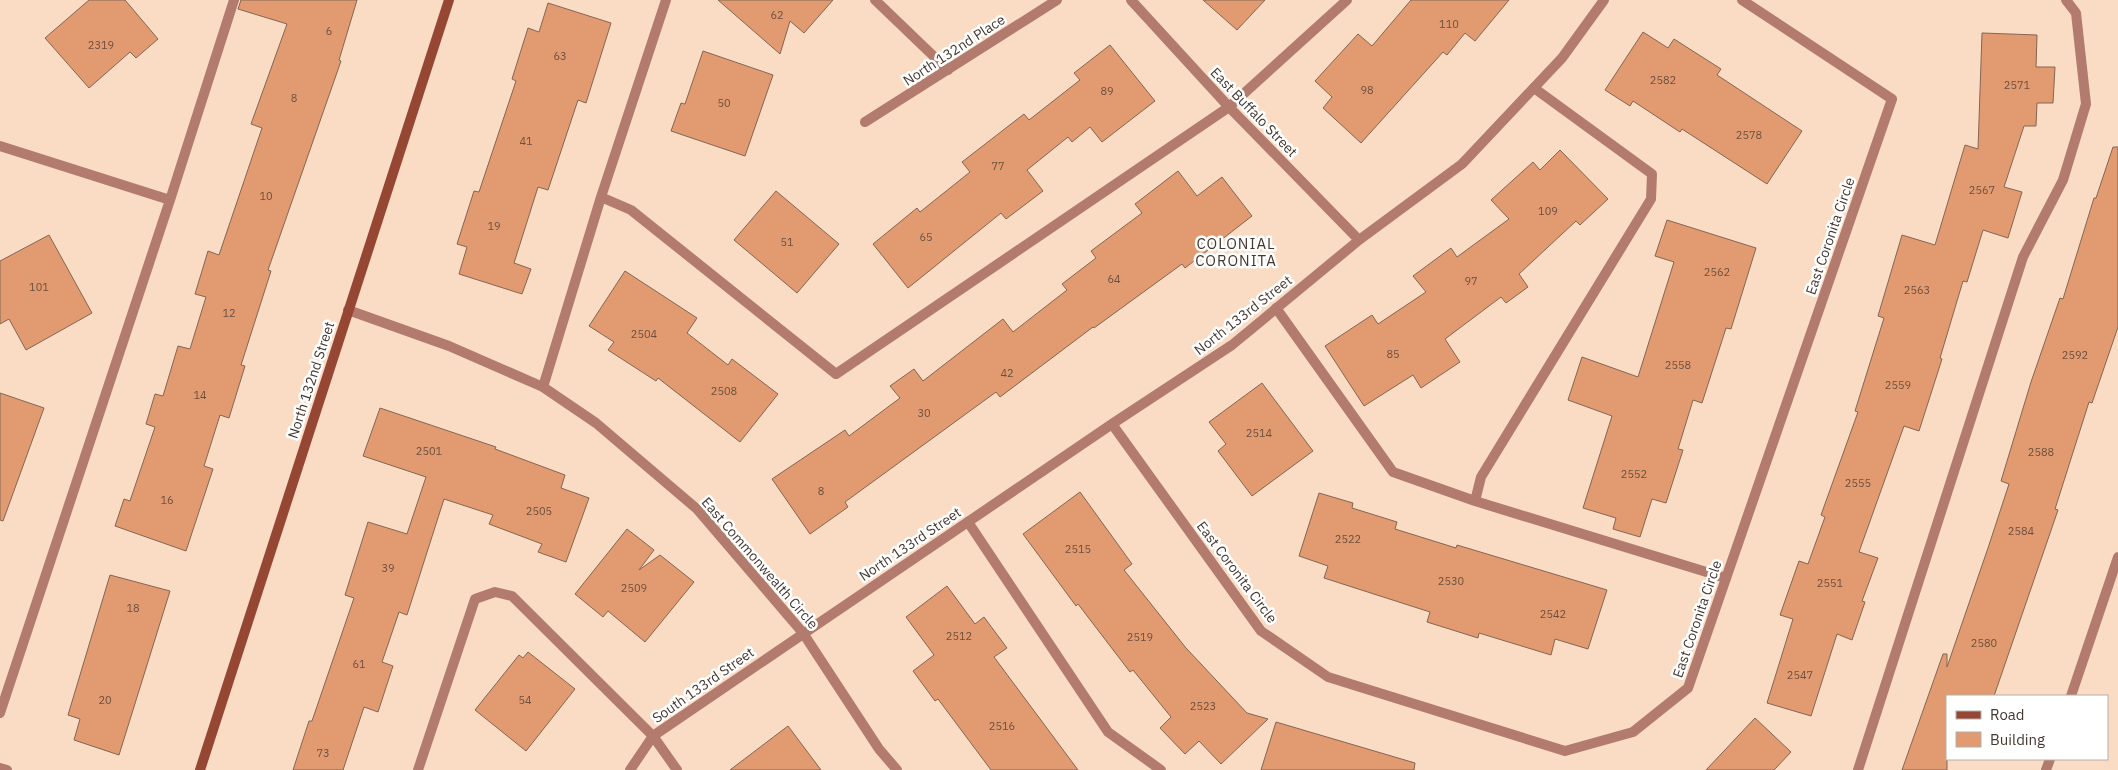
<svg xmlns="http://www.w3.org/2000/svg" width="2118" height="770" font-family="'IBM Plex Sans',sans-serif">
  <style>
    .building { fill: #e29a70; stroke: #846654 }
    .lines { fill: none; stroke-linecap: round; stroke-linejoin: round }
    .lane { stroke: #b27b6d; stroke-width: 10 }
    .street { stroke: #b27b6d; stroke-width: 10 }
    .secondary { stroke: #964734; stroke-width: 10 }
    .labels { text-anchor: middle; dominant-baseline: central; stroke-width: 5; stroke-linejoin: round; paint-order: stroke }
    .number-label { font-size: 11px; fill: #6c503f }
    .street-label { font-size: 14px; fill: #44382f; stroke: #fff }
    .neighbourhood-label { font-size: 15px; letter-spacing: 1px; fill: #44382f; stroke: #fff }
  </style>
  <rect width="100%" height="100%" fill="#fadbc3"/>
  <!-- building -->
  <path class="building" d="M89,0H125L158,39L136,58L130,52L89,88L45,38Z
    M241,0H357L339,60L341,61L268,270L271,271L241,365L245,366L229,418L220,415L204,466L213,469L186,551L115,526L124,499L130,501L155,427L146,424L155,394L163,396L178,346L190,349L206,297L195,294L208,251L219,255L262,128L251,124L287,24L238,9Z
    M718,0H833L804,33L790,21L780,54Z
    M1203,0H1265L1237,30Z
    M1411,0H1509L1475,41L1465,33L1447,55L1443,52L1361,143L1323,108L1332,97L1315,81L1358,34L1372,46Z
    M548,3L611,23L586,103L578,100L548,190L538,187L514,263L531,269L522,294L459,274L467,247L457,244L474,191L479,192L516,81L512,79L528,28L539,32Z
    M1643,32L1668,48L1674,39L1721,69L1717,75L1802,131L1767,184L1682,129L1680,132L1633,101L1630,106L1605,90Z
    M1982,33L2037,35L2036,67H2055L2053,103H2037L2036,126H2024L2004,187L2022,192L2008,238L1983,230L1967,282L1963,281L1940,358L1942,359L1919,431L1904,426L1859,552L1878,558L1862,601L1865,602L1852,640L1837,634L1811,716L1767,703L1793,619L1780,615L1799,561L1808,564L1825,517L1821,515L1858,412L1855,411L1884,318L1878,316L1902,235L1935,245L1965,145L1978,149Z
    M1110,45L1155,101L1102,142L1090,127L1072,142L1068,137L1027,170L1043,191L1006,219L1001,213L908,288L873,244L917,208L920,212L970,172L962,162L1024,114L1029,120L1080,80L1074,73Z
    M703,51L773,75L745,156L671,131L681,103L685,104Z
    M2113,147H2118V327L2092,403L2089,402L2055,509L2058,510L1994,696H1947V770H1902L1943,654H1947V667L1988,548L2009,484L2001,481L2031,382L2060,298L2063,299L2094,198H2096Z
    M1560,150L1608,199L1580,225L1576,221L1519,274L1528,287L1506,303L1501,297L1445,339L1460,362L1421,388L1413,375L1364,406L1325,346L1372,315L1378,324L1426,292L1413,276L1451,248L1457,257L1509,219L1491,200L1533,162L1540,170Z
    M1178,171L1197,196L1222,177L1252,216L1185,268L1182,264L1094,328L1093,327L1000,397L996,392L845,502L848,507L810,534L772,479L845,430L849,436L900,398L890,386L914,369L923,381L1003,319L1013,332L1067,290L1062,284L1096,258L1091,251L1142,213L1135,204Z
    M776,191L839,244L797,293L734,240Z
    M1667,220L1756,248L1731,329L1726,328L1702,403L1693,400L1678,449L1683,450L1666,503L1652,499L1640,537L1613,529L1616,518L1583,508L1612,416L1568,400L1582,357L1638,377L1674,262L1655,256Z
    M49,235L92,313L26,350L9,319L0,324V261Z
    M625,271L697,318L687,333L728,365L732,359L778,394L740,442L658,378L656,381L608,350L614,342L589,326Z
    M1262,383L1313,451L1252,496L1218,451L1226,444L1209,422Z
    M0,393L44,408L3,521L0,520Z
    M380,408L496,447L495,449L565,475L561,488L589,498L566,562L538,552L542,544L489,524L493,515L444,499L407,615L399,612L382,662L393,666L378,712L364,707L343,770H293L309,721H312L354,598L345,595L368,522L407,534L426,477L363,456Z
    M1080,492L1132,564L1124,570L1186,648L1247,713L1268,719L1221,764L1199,741L1185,754L1160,728L1171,717L1133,670L1130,672L1078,604L1076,606L1023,534Z
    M1319,493L1353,503L1352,508L1397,522L1395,529L1456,548L1457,545L1607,590L1588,649L1555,639L1551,655L1479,633L1478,638L1427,622L1430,612L1324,578L1328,566L1299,556Z
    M627,529L654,550L639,570L660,555L694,582L645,642L608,611L603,617L575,594Z
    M110,575L170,591L119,755L74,740L80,719L68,715Z
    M947,586L975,624L984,617L1007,648L994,657L1078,770H991L938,699L935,701L913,671L934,655L906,617Z
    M528,652L575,689L526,751L475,710L519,655L523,658Z
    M1755,718L1791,752L1774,770H1706Z
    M1276,722L1415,763L1414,770H1261Z
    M788,726L821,770H730Z"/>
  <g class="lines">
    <!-- lane -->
    <path class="lane" d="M875,0L948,70
      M0,146L170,200
      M601,197L631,210L836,374L1229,107L1347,0
      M1276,308L1393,472L1475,501L1726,578
      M543,387L601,197L666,0
      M1475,501L1481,477L1651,199L1652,174L1534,88
      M968,522L1108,732L1161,770
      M0,713L170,200L234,0
      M418,770L475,599L495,592L512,596L653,736L677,770
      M1858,770L2023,257L2063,180L2086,104L2076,13L2066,0"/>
    <!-- street -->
    <path class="street" d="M1131,0L1229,107L1359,240
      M865,122L1057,0
      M348,310L449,346L543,387L596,423L697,509L803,633L879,749L897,770
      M1112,424L1261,631L1328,677L1565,751L1633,732L1688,688L1892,99L1742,0
      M2071,696L2118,557
      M0,768L7,770
      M630,770L653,736L1112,424L1232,345L1359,240L1462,164L1562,58L1604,0
      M2046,770L2050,759"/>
    <!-- secondary -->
    <path class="secondary" d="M200,770L449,0"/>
  </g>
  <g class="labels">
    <!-- number labels -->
    <g class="number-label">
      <text x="777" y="15">62</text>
      <text x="1449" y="24">110</text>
      <text x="329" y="31">6</text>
      <text x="101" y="45">2319</text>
      <text x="560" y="56">63</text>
      <text x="1663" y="80">2582</text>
      <text x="2017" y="85">2571</text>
      <text x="1367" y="90">98</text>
      <text x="1107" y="91">89</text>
      <text x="294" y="98">8</text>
      <text x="724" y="103">50</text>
      <text x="1749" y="135">2578</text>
      <text x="526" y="141">41</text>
      <text x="998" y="166">77</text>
      <text x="1982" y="190">2567</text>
      <text x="266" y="196">10</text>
      <text x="1548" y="211">109</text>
      <text x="494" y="226">19</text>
      <text x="926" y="237">65</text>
      <text x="787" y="242">51</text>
      <text x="1717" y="272">2562</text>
      <text x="1114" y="279">64</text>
      <text x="1471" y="281">97</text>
      <text x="39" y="287">101</text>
      <text x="1917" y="290">2563</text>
      <text x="229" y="313">12</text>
      <text x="644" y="334">2504</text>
      <text x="1393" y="354">85</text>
      <text x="2075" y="355">2592</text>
      <text x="1678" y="365">2558</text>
      <text x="1007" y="373">42</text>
      <text x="1898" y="385">2559</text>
      <text x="724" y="391">2508</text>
      <text x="200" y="395">14</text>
      <text x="924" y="413">30</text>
      <text x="1259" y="433">2514</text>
      <text x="429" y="451">2501</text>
      <text x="2041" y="452">2588</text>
      <text x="1634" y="474">2552</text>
      <text x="1858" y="483">2555</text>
      <text x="821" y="491">8</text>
      <text x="167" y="500">16</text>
      <text x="539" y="511">2505</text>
      <text x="2021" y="531">2584</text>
      <text x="1348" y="539">2522</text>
      <text x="1078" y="549">2515</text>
      <text x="388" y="568">39</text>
      <text x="1451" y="581">2530</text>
      <text x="1830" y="583">2551</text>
      <text x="634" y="588">2509</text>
      <text x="133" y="608">18</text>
      <text x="1553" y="614">2542</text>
      <text x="959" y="636">2512</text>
      <text x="1140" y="637">2519</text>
      <text x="1984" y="643">2580</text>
      <text x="359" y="664">61</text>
      <text x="1800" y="675">2547</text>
      <text x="105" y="700">20</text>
      <text x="525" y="700">54</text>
      <text x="1203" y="706">2523</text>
      <text x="1002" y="726">2516</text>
      <text x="323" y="753">73</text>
    </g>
    <!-- street labels -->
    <g class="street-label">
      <text transform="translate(954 50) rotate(-33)">North 132nd Place</text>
      <text transform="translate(1254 112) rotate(46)">East Buffalo Street</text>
      <text transform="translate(1830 236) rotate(-71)">East Coronita Circle</text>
      <text transform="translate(1243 315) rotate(-38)">North 133rd Street</text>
      <text transform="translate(311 380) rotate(-72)">North 132nd Street</text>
      <text transform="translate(910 544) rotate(-34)">North 133rd Street</text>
      <text transform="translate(760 563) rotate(49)">East Commonwealth Circle</text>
      <text transform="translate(1237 572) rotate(53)">East Coronita Circle</text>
      <text transform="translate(1697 619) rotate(-71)">East Coronita Circle</text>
      <text transform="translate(703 685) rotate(-35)">South 133rd Street</text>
    </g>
    <!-- neighbourhood labels -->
    <g class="neighbourhood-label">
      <text x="1236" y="243">COLONIAL<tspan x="1236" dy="17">CORONITA</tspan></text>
    </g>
  </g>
  <!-- legend -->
  <rect x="1946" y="695" width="162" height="65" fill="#ffffff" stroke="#b4afac"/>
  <rect x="1956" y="711" width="25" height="8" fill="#964734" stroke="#b4afac"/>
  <text x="1990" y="720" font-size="15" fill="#44382f">Road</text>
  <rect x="1956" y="732" width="25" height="15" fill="#e29a70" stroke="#b4afac"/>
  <text x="1990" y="745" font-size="15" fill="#44382f">Building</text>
</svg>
